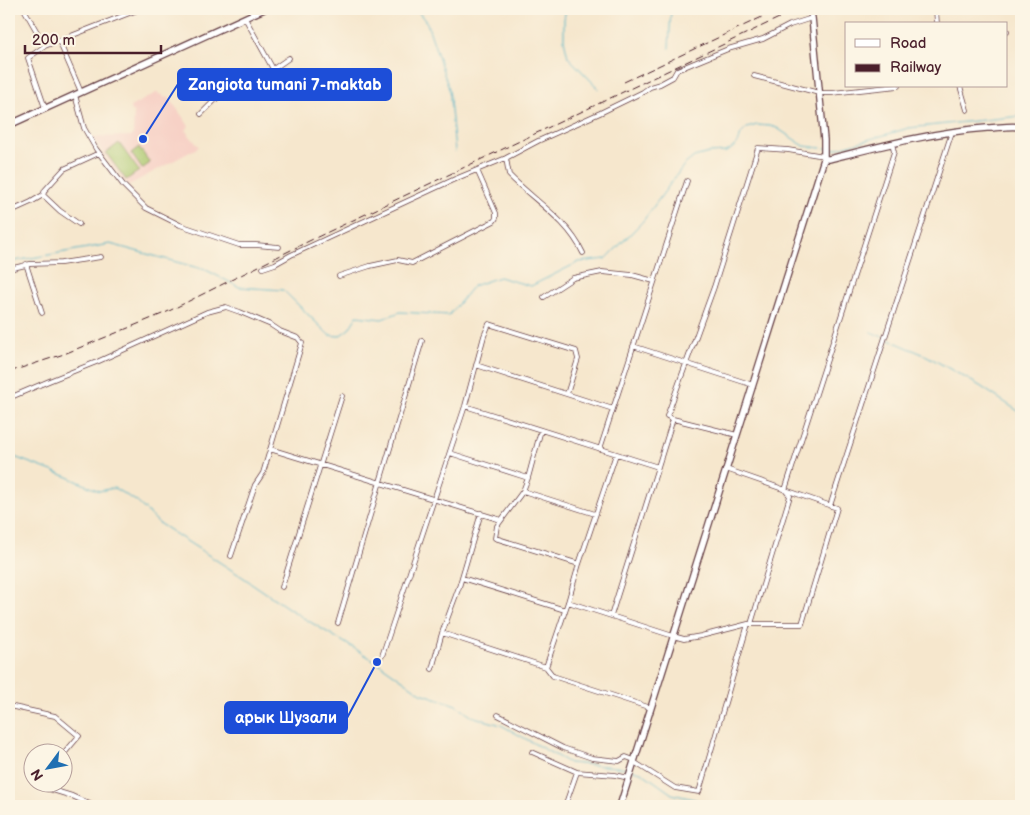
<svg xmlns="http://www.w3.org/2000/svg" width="1030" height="815" font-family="'Balsamiq Sans',sans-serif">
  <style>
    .built { fill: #f7d1c6 }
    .green { fill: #acc86e; stroke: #7b744c }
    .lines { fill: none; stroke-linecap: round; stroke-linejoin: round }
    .stream { stroke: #45aec5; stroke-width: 1 }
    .street-casing { stroke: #643d43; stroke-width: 5.5 }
    .secondary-casing { stroke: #643d43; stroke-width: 8 }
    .street { stroke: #fff; stroke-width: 4 }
    .secondary { stroke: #fff; stroke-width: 5.5 }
    .rail { stroke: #4a1f2b; stroke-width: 1; stroke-dasharray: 8 4; stroke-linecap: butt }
    .leader { fill: none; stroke: #1d4ed8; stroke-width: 2 }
    .callout-dot { fill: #1d4ed8; stroke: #fcf5e5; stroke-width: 2 }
    .callout { fill: #1d4ed8; stroke: #1d4ed8; stroke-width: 2 }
    .callout-label { font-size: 16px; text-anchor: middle; font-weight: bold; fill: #fff }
  </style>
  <rect width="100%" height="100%" fill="#fcf5e5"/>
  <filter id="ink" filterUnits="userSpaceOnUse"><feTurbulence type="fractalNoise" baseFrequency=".02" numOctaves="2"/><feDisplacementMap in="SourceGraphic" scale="10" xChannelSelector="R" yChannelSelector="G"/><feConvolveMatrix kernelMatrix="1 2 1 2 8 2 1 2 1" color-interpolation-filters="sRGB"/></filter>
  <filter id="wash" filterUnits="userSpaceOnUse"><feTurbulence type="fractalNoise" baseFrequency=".0096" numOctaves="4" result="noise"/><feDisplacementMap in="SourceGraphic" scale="20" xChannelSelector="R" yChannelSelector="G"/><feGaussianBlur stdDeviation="1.12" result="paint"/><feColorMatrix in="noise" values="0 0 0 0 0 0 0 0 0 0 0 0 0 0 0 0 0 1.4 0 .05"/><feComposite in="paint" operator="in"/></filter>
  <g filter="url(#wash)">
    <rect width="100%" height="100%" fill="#f6e7cd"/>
    <!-- built -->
    <path class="built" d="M158,92L159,95L162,94L164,98L168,96L189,126L185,130L199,147L129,185L124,181L103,154L93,137L133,136L134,112L131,111L130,107Z"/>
    <!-- green -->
    <path class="green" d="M119,143L139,171L126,180L106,153Z
      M139,147L150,163L142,169L131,153Z"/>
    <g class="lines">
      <!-- stream -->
      <path class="stream" d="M416,9L427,23L449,89L455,151
        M566,9L564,19V40L568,57L599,89
        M669,48L671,9
        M825,148L835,149L909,128L1021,116
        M9,262L110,244L206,270L239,287L283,290L329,335L339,336L349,329L357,316L382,319L400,312L449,315L473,286L499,277L531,286L579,262L606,259L643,221L684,165L694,157L709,153L726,152L730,150L738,143L741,134L747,128L757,125L770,126L777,128L804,146L821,148
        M871,332L927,356L980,386L1021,413
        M9,455L68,477L99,491L114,488L136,501L160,524L244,578L297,614L377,662L421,693L456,705L471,716L501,725L569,763L629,768
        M633,770L641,772L672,794L723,806"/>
    </g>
  </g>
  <g filter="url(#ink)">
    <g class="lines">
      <defs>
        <path id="street" d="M24,9L45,46
          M936,9L937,24
          M245,18L273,69
          M1006,31H1007
          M59,41L81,92
          M754,76L819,93H832L898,86
          M960,86L967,110
          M75,95L84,128L96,149L124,186L146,208L180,225L239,245H256L279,247
          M45,108L28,58L45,46L140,9
          M201,114L221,94L241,87L269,72L289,58
          M506,158L509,175C534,201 567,219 583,253
          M43,195L60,211L79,224
          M9,212L31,202L43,195L45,190L64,169L99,153
          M26,264L42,313
          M263,268L275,264L291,255L455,179L506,158L538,141L600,113L643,92L650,87L660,84L673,77L677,70L728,49L763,39L790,25L812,18
          M9,269L30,264L61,263L101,257
          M339,276L370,266L398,260L412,263L494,221L496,218V213L477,170
          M544,297L573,278L602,272L632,275L654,281
          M633,346L753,385
          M476,365L613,409
          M9,398L49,381L99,361L207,312L226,307L240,312L271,325L280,331L298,338L302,343L263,473L255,485L231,556
          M465,406L658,467
          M541,430L528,478L523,491L497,526L495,538L579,564
          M737,435L673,419L667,416L714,287L758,148L788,150L824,156
          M270,449L501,520
          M600,449L687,181
          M450,453L528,478
          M523,491L595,514
          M830,506L952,132
          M462,578L565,610
          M282,587L342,396
          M568,602L673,636L684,639L701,636L748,624H802L837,508L726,469
          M611,616L673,419
          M338,623L422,341
          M751,624L790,496L785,490L894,152L892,143
          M442,633L546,667L553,676L651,708
          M382,656L465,406L484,336L489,324L576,351L578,359L567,394
          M546,667L568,602L579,564L616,454
          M432,669L442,633L459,587L481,513
          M9,706L55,716L79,736L62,756
          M498,715L563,748L592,758L619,761L626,757L634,760
          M532,752L577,772L615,775L629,778
          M634,762L675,788L699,792L748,624
          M43,782V785L46,788L72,796L94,806
          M565,806L577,772"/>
        <path id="secondary" d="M9,125L264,9
          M824,159H829C881,146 933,132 987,128C998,128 1010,125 1021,127
          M620,806L824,159V140L812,18L810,9"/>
      </defs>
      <!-- street casing -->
      <use href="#street" class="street-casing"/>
      <!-- secondary casing -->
      <use href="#secondary" class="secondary-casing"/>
      <!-- street -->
      <use href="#street" class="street"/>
      <!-- secondary -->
      <use href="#secondary" class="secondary"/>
      <!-- rail -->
      <path class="rail" d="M624,82L779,9
        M9,372L64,354L116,333L167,312L309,241L798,9"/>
    </g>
  </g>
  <!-- callouts -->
  <path class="leader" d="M143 139L178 84M377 662L347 718"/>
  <g class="callout-dot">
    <circle cx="143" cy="139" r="5"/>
    <circle cx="377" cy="662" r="5"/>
  </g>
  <g class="callout">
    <rect x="178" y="69" width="213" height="31" rx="5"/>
    <rect x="225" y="702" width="122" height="31" rx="5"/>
  </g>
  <g class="callout-label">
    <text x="285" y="90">Zangiota tumani 7-maktab</text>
    <text x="286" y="723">арык Шузали</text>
  </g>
  <!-- margin -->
  <rect width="1030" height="815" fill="none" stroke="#fcf5e5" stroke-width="30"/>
  <!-- legend -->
  <rect x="845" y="22" width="162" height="65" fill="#fcf5e5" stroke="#b59f9b"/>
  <rect x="855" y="39" width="25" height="8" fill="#ffffff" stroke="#b59f9b"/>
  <text x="890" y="48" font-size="15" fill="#4a1f2b">Road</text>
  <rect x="855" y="64" width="25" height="8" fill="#4a1f2b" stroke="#b59f9b"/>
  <text x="890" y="72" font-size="15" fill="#4a1f2b">Railway</text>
  <!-- north arrow -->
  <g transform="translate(48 768) rotate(238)"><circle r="24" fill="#fcf5e5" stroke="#b59f9b"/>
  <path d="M0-4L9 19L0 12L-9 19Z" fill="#1f6fb2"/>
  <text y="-8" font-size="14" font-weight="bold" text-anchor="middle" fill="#4a1f2b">N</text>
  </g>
  <!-- scale -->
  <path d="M25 45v8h136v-8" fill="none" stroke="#4a1f2b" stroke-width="2.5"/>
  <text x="32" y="45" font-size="15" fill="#4a1f2b" stroke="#fcf5e5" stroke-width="4" paint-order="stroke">200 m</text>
</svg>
